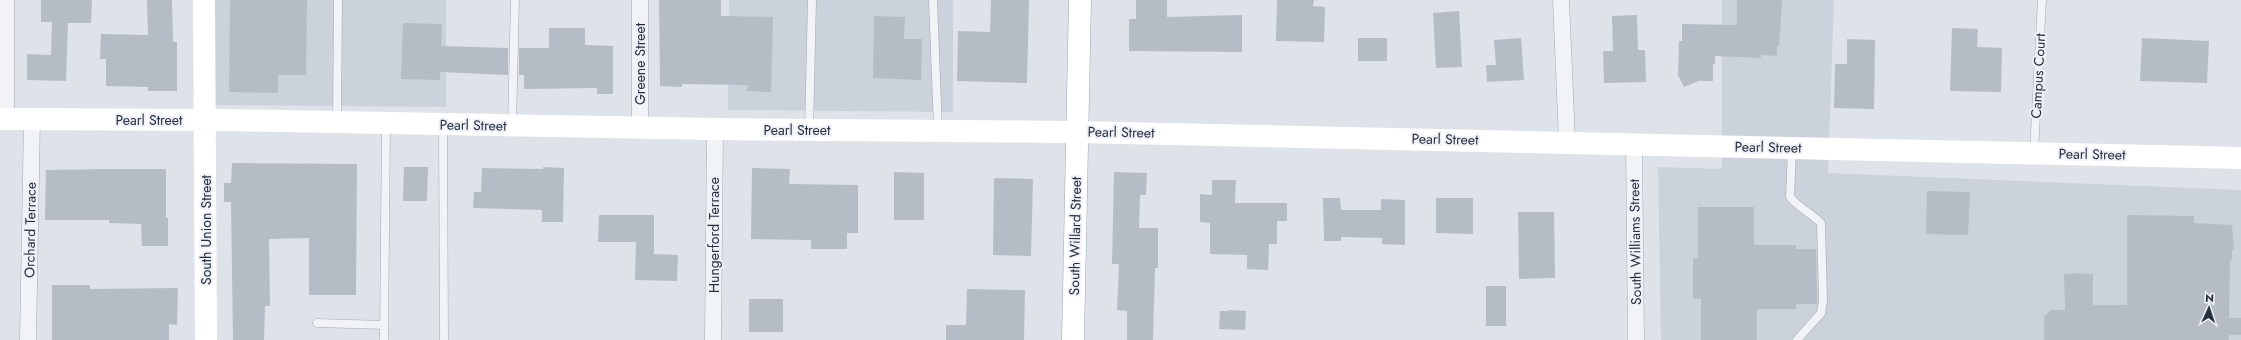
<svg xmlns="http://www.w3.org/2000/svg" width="2241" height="340" font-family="Jost,sans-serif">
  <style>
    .built { fill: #ccd2db }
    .building { fill: #b5bcc6 }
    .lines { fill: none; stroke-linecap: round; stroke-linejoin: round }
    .service-casing { stroke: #a3aab3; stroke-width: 9 }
    .minor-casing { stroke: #a3aab3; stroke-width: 17 }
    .primary-casing { stroke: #9da7b5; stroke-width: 23 }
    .service { stroke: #f1f3f7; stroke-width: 8 }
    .minor { stroke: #f1f3f7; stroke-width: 16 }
    .secondary { stroke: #fff; stroke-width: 22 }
    .primary { stroke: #fff; stroke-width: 22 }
    .labels { text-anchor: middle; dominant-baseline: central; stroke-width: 4; stroke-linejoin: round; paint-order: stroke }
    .street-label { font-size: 14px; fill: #273040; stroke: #eef1f6 }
  </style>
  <rect width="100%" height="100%" fill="#dee3e9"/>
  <!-- built -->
  <path class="built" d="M215,0H446V107L215,105Z
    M729,0H953V112L728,110Z
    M1722,0H1834L1828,173L2241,190V340H1661L1658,167L1722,169Z"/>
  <!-- building -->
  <path class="building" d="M41,0H92L91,23H68L66,81L27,80V54L51,55L52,22H41Z
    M147,0H172L173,42H177V91H148V87L106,86V59H100L101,34L148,35Z
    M230,0H307L306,75H278V93L229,92Z
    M659,0H721V16L773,17L771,92L747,91L748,85L682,84V87L660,86Z
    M991,0H1029L1027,83L957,81L958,31L990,32Z
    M1136,0H1167V17L1242,15V52L1129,51V19H1136Z
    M1277,0H1314L1313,6L1325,7L1324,42L1276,41Z
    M1737,0H1782L1779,46H1777V56L1761,55V58L1715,56V64H1713V81H1699L1684,87L1678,75L1679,41H1682V24L1737,25Z
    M1459,11L1462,67L1436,68L1433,13Z
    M1637,15L1638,50H1645L1646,82L1604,83L1603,51H1613L1612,16Z
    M874,16L905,17L904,39H922L921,80L873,78Z
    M403,23L442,24L441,46L508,48V75L440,72V80L401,79Z
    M549,28H585V45L613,46V94H597V88L524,89V75H519V48H549Z
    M1952,28L1978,29L1977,47L2002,48L2001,92L1950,91Z
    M1358,38H1387V61H1358Z
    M1521,38L1524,80L1487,82L1486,65H1496L1494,40Z
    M2142,38L2209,41L2207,83L2140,81Z
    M1847,39L1875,40L1874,109L1834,108L1835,64H1847Z
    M232,163L357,164L356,295H309V238L269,239L270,306H265L264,340H233L231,202H224V183H231Z
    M404,167H428L427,201H403Z
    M543,167L564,168L563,222H542V210L473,208L474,192H481L482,168L543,169Z
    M752,168L790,169L789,184L858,185V233H847V249H811V240L751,239Z
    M110,169H166V218H168V246H142L141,224L109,223V220H45L46,170Z
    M894,172L924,173V220H894Z
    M1114,172L1147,173L1146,195H1140L1139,228H1158V268H1155L1153,340H1127V311L1117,310L1119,264H1112Z
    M994,178L1033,179L1031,256L993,255Z
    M1212,180H1236L1235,203H1287V221H1277V244H1269L1268,270L1247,269V255L1210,254V223L1200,222V194L1212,195Z
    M1927,191L1970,192L1968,235L1926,234Z
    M1323,198H1340L1341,210H1381V199L1405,200V245L1382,244V238L1341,237V241H1324Z
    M1436,198H1473V234L1436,233Z
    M1698,207H1754V245H1796V249H1816L1817,304H1796V309H1757V340H1701V299H1693V258H1698Z
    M1518,212H1554L1555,278L1519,279Z
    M599,215H654V254L678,255L677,281L635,280L636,242H598Z
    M2127,215L2194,216V223L2232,225L2234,250H2232V260L2230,261L2229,318H2241V335H2229V340H2044V317L2051,310H2065L2064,274H2071V273L2093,274V305H2127Z
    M52,285H90V289L178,288L177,325L169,324V340H52Z
    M1486,286H1506V326H1486Z
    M967,289L1025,290L1024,340H946V325H966Z
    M749,299H783V332H749Z
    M1229,310L1246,311L1245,330L1219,329L1220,311H1229Z"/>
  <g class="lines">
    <defs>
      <path id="service" d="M933,0L938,129
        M337,121L338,0
        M443,125L444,340
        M512,125L515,0
        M809,129L812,0
        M1792,149L1790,197C1799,208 1811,213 1821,223L1823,301L1821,313L1797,340
        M2034,152L2042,0
        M317,323L384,325
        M384,340L386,124"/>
      <path id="minor" d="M1561,0L1567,141
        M6,119V0
        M640,128V0
        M1634,144L1636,340
        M28,340L32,119
        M713,340L715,129"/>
      <path id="primary" d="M1073,340L1080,0"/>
    </defs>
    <!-- service casing -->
    <use href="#service" class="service-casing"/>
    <!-- minor casing -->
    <use href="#minor" class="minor-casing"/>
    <!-- primary casing -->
    <use href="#primary" class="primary-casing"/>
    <!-- service -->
    <use href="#service" class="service"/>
    <!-- minor -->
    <use href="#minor" class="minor"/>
    <!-- secondary -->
    <path class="secondary" d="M204,0L206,340
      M0,119L221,120L715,129L1077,132L2241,158"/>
    <!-- primary -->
    <use href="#primary" class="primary"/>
  </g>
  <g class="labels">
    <!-- street labels -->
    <g class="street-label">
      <text transform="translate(640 64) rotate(-90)">Greene Street</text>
      <text transform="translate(2038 76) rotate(-87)">Campus Court</text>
      <text x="149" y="120">Pearl Street</text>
      <text transform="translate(473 125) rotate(1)">Pearl Street</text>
      <text x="797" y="130">Pearl Street</text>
      <text transform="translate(1121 132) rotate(1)">Pearl Street</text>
      <text transform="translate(1445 139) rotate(1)">Pearl Street</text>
      <text transform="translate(1768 147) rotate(1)">Pearl Street</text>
      <text transform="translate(2092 154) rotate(1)">Pearl Street</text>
      <text transform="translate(30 230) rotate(-89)">Orchard Terrace</text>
      <text transform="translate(206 230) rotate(-90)">South Union Street</text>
      <text transform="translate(714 235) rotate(-90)">Hungerford Terrace</text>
      <text transform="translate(1075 236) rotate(-89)">South Willard Street</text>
      <text transform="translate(1635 242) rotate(-91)">South Williams Street</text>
    </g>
  </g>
  <!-- north arrow -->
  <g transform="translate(2209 308) rotate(3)" stroke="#eef1f6" stroke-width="3" paint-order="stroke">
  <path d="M0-3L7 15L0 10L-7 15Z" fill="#273040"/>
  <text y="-6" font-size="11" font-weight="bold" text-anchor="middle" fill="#273040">N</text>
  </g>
</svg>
